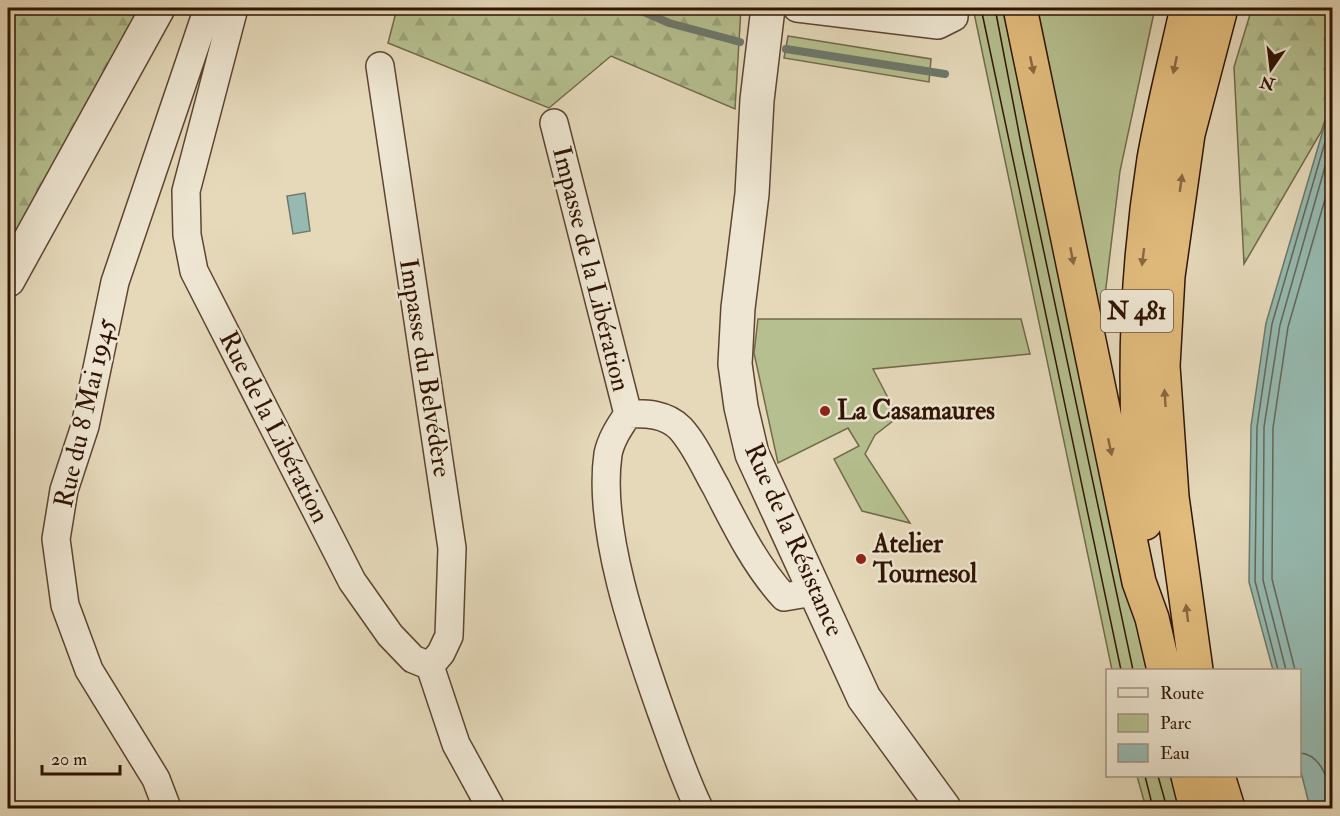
<svg xmlns="http://www.w3.org/2000/svg" width="1340" height="816" font-family="'IM FELL Double Pica',serif">
  <style>
    .green { fill: #b5bf8f; stroke: #726a49; stroke-width: 1.5 }
    .forest { fill: url(#forest-firs); stroke: #726a49; stroke-width: 1.5 }
    .water { fill: #96bab1; stroke: #6d786b; stroke-width: 1.5 }
    .lines { fill: none; stroke-linecap: round; stroke-linejoin: round }
    .shore { stroke: #63675a; stroke-width: 1.5 }
    .stream { stroke: #6d786b; stroke-width: 8 }
    .minor-casing { stroke: #5d4531; stroke-width: 30 }
    .tertiary-casing { stroke: #5d4531; stroke-width: 36 }
    .trunk-casing { stroke: #301403; stroke-width: 36 }
    .minor { stroke: #eee6d2; stroke-width: 27 }
    .tertiary { stroke: #eee6d2; stroke-width: 33 }
    .trunk { stroke: #e2bc7d; stroke-width: 33 }
    .tram { stroke: #301403; stroke-width: 1.5 }
    .oneway { fill: #896840 }
    .poi-dot { fill: #8f2418; stroke: #eee6d2; stroke-width: 2 }
    .labels { text-anchor: middle; dominant-baseline: central; stroke-width: 5; stroke-linejoin: round; paint-order: stroke }
    .shield { fill: #eee6d2; stroke: #695341; stroke-width: 1.5 }
    .shield-label { font-size: 24px; font-weight: bold; fill: #301403 }
    .street-label { font-size: 26px; fill: #301403; stroke: #eee6d2 }
    .poi-label { font-size: 26px; font-weight: bold; fill: #301403; stroke: #eee6d2; text-anchor: start }
  </style>
  <defs>
    <pattern id="forest-firs" width="22" height="20" patternUnits="userSpaceOnUse" patternTransform="scale(1.5)"><rect width="22" height="20" fill="#b5bf8f"/><path d="M5 1l3.5 6h-7zM16 11l3.5 6h-7z" fill="#9ca37a"/></pattern>
  </defs>
  <rect width="100%" height="100%" fill="#e5d9ba"/>
  <filter id="stains"><feTurbulence type="fractalNoise" baseFrequency=".00333" numOctaves="4"/><feColorMatrix values="0 0 0 0 .2 0 0 0 0 .09 0 0 0 0 .02 0 0 0 .5 -.17"/></filter>
  <radialGradient id="worn" r=".72"><stop offset=".6" stop-color="#630" stop-opacity="0"/><stop offset="1" stop-color="#630" stop-opacity=".3"/></radialGradient>
  <!-- green -->
  <path class="green" d="M973,8H1009L1149,670H1112Z
    M1025,8H1155L1120,171L1103,312L1091,315Z
    M788,36L931,59L929,82L784,58Z
    M758,319H1021L1030,354L873,369L898,417L875,435L865,454L910,523L862,511L834,459L859,446L848,428L778,463L754,353Z
    M1137,776H1175L1183,808H1146Z"/>
  <!-- forest -->
  <path class="forest" d="M8,8H158L8,280Z
    M397,8H741L735,109L611,56L549,108L388,43Z
    M1252,8H1332V100L1321,132L1244,264L1234,67Z"/>
  <!-- water -->
  <path class="water" d="M1332,100V808H1310L1300,768V670H1273L1249,582L1251,426L1266,323Z
    M305,193L310,231L293,234L287,196Z"/>
  <g class="lines">
    <!-- shore -->
    <path class="shore" d="M1278,670L1255,581L1257,427L1272,324L1332,118
      M1286,670L1263,580L1264,427L1280,325L1332,142
      M1295,670L1272,579L1273,428L1288,327L1332,175
      M1300,753C1324,755 1331,787 1332,808"/>
    <!-- stream -->
    <path class="stream" d="M635,8L669,23L740,42
      M786,49L945,74"/>
    <defs>
      <path id="minor" d="M234,8L186,191L187,235L194,271L352,581L390,635L413,659L430,666L456,744L491,808
        M797,8L938,25L954,17L953,8
        M380,66L452,548L449,636L441,653L430,666
        M554,123L628,414
        M167,808L156,779L89,670L65,605L56,539L64,490L85,426L115,282L208,8
        M699,808C684,777 673,744 661,711C636,640 597,530 608,454C611,439 620,426 628,414C646,413 666,414 680,428C695,444 705,468 716,487C736,526 755,565 784,597L802,594L814,589"/>
      <path id="tertiary" d="M768,8L757,100L752,194L738,308L735,364L741,407L752,454L864,698L944,808
        M8,280L158,8"/>
      <path id="trunk" d="M1020,8L1139,582L1152,618L1164,670
        M1145,523C1132,402 1135,280 1154,159C1163,108 1176,58 1187,8
        M1196,670L1172,497L1163,366L1168,276L1188,134L1221,8
        M1188,776L1196,808
        M1218,776L1228,808"/>
    </defs>
    <!-- minor casing -->
    <use href="#minor" class="minor-casing"/>
    <!-- tertiary casing -->
    <use href="#tertiary" class="tertiary-casing"/>
    <!-- trunk casing -->
    <use href="#trunk" class="trunk-casing"/>
    <!-- minor -->
    <use href="#minor" class="minor"/>
    <!-- tertiary -->
    <use href="#tertiary" class="tertiary"/>
    <!-- trunk -->
    <use href="#trunk" class="trunk"/>
    <!-- tram -->
    <path class="tram" d="M981,8L1121,670
      M995,8L1022,149L1133,670
      M1145,776L1153,808
      M1158,776L1167,808"/>
  </g>
  <!-- one-way arrows -->
  <defs><path id="oneway-solid" d="M-6-.8H1V-3.2L6.5 0L1 3.2V.8H-6Z" transform="scale(1.5)"/></defs>
  <g class="oneway">
    <use href="#oneway-solid" transform="translate(1032 65) rotate(78)"/>
    <use href="#oneway-solid" transform="translate(1175 65) rotate(102)"/>
    <use href="#oneway-solid" transform="translate(1181 183) rotate(-82)"/>
    <use href="#oneway-solid" transform="translate(1072 256) rotate(79)"/>
    <use href="#oneway-solid" transform="translate(1143 257) rotate(97)"/>
    <use href="#oneway-solid" transform="translate(1165 398) rotate(-94)"/>
    <use href="#oneway-solid" transform="translate(1110 447) rotate(78)"/>
    <use href="#oneway-solid" transform="translate(1187 613) rotate(-97)"/>
  </g>
  <!-- markers -->
  <g class="poi-dot">
    <circle cx="825" cy="411" r="6"/>
    <circle cx="861" cy="559" r="6"/>
  </g>
  <g class="labels">
    <!-- shield labels -->
    <rect class="shield" x="1101" y="290" width="72" height="42" rx="4.5"/>
    <g class="shield-label">
      <text x="1137" y="311">N 481</text>
    </g>
    <!-- street labels -->
    <g class="street-label">
      <text transform="translate(591 269) rotate(76)">Impasse de la Libération</text>
      <text transform="translate(425 368) rotate(81)">Impasse du Belvédère</text>
      <text transform="translate(85 413) rotate(-77)">Rue du 8 Mai 1945</text>
      <text transform="translate(274 427) rotate(63)">Rue de la Libération</text>
      <text transform="translate(794 540) rotate(66)">Rue de la Résistance</text>
    </g>
    <!-- poi labels -->
    <g class="poi-label">
      <text x="837" y="411">La Casamaures</text>
      <text x="873" y="544">Atelier<tspan x="873" dy="30">Tournesol</tspan></text>
    </g>
  </g>
  <!-- margin -->
  <rect width="1340" height="816" fill="none" stroke="#e5d9ba" stroke-width="30"/>
  <rect x="9" y="9" width="1322" height="798" fill="none" stroke="#301403" stroke-width="3"/>
  <rect x="15" y="15" width="1310" height="786" fill="none" stroke="#301403" stroke-width="1.5"/>
  <!-- legend -->
  <rect x="1106" y="669" width="195" height="108" fill="#eee6d2" stroke="#a2927f" stroke-width="1.5"/>
  <rect x="1118" y="688" width="30" height="9" fill="#eee6d2" stroke="#a2927f" stroke-width="1.5"/>
  <text x="1160" y="699" font-size="18" fill="#301403">Route</text>
  <rect x="1118" y="714" width="30" height="18" fill="#b5bf8f" stroke="#a2927f" stroke-width="1.5"/>
  <text x="1160" y="729" font-size="18" fill="#301403">Parc</text>
  <rect x="1118" y="744" width="30" height="18" fill="#96bab1" stroke="#a2927f" stroke-width="1.5"/>
  <text x="1160" y="759" font-size="18" fill="#301403">Eau</text>
  <!-- north arrow -->
  <g transform="translate(1271 69) rotate(194)" stroke="#eee6d2" stroke-width="4.5" paint-order="stroke">
  <path d="M0-4.5L10 22L0 15L-10 22Z" fill="#301403"/>
  <text y="-9" font-size="16" font-weight="bold" text-anchor="middle" fill="#301403">N</text>
  </g>
  <!-- scale -->
  <path d="M42 765v9h78v-9" fill="none" stroke="#301403" stroke-width="3"/>
  <text x="51" y="765" font-size="18" fill="#301403" stroke="#eee6d2" stroke-width="4.5" paint-order="stroke">20 m</text>
  <rect width="100%" height="100%" filter="url(#stains)"/>
  <rect width="100%" height="100%" fill="url(#worn)"/>
</svg>
